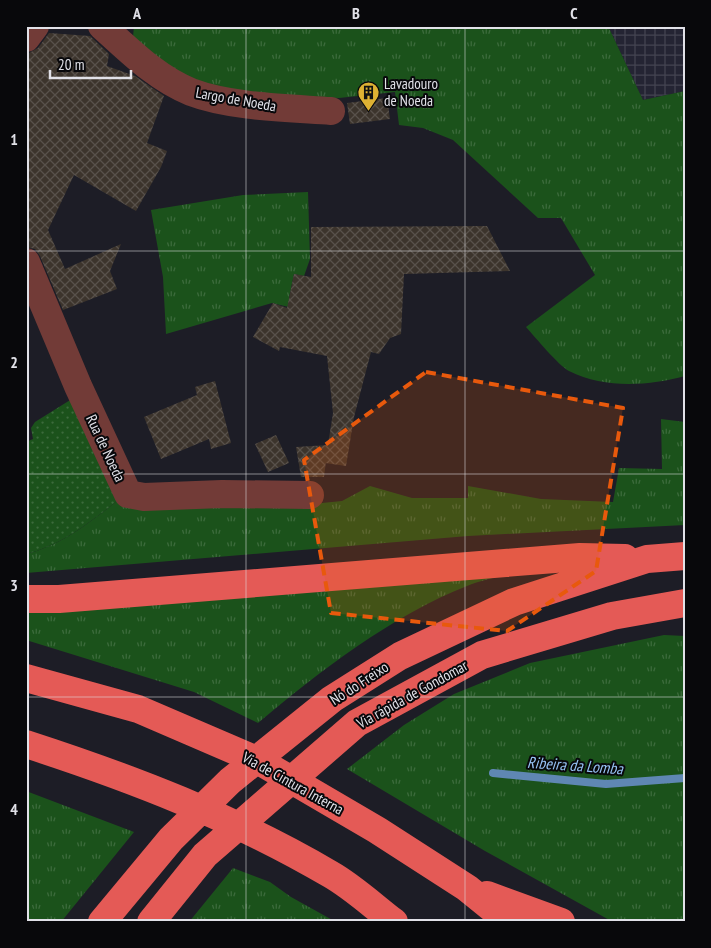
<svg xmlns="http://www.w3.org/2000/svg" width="711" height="948" font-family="'PT Sans Narrow',sans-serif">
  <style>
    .industrial { fill: url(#industrial-grid) }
    .grass { fill: url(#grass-tufts) }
    .garden { fill: url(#garden-dots) }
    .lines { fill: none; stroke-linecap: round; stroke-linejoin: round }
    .stream { stroke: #5f87b3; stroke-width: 8 }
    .building { fill: url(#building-cross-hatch) }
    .minor { stroke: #723b37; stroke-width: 28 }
    .motorway { stroke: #e45a56; stroke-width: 28 }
    .marked { fill: #e8590c; fill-opacity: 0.2; stroke: #e8590c; stroke-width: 4; stroke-dasharray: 10 6; stroke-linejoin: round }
    .grid { fill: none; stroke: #e1e1e8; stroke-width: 1; stroke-opacity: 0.55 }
    .labels { text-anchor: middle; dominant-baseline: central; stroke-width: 4; stroke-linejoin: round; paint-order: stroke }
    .poi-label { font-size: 15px; fill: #e1e1e8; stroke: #08080b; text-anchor: start }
    .street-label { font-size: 15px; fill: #e1e1e8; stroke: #08080b }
    .water-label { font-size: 16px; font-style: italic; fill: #96c2f4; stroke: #08080b }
    .neatline { fill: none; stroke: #e1e1e8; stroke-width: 2 }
    .grid-label { font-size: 16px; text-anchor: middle; font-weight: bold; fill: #e1e1e8 }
  </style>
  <defs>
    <pattern id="industrial-grid" width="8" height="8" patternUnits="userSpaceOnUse" patternTransform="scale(1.25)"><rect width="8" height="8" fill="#242433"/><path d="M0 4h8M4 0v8" fill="none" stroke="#444451"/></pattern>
    <pattern id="grass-tufts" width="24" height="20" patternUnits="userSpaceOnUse" patternTransform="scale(1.25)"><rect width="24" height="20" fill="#1b521b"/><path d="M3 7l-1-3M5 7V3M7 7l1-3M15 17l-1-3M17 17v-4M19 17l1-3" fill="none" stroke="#3c6b3c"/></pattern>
    <pattern id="garden-dots" width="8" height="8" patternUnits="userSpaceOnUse" patternTransform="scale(1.25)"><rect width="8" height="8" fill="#1b521b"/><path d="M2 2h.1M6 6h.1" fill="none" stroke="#3c6b3c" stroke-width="1.8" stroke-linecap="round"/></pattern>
    <pattern id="building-cross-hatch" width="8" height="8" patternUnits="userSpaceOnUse" patternTransform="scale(1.25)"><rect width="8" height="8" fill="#3c342c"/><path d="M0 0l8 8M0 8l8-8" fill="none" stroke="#58514b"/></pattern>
  </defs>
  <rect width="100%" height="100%" fill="#1d1d26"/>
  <!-- industrial -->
  <path class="industrial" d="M608,26H685V91L643,100Z"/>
  <!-- grass -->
  <path class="grass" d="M134,26H608L643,100L685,91V376C648,386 605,389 569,371C558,365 536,338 526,327L595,275L561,218H538L453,140L423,128L399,125L395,92L339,98L270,96L205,88L181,77L133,37Z
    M308,192L310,259L304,276L294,274L289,298L297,309L272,303L166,334L163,277L151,210L243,195Z
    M661,419L685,422V525L468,536L26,573V554C63,545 93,520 122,497L290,504L322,503L342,501L370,486L412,498H468V486L541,499L613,502L619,468L662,469Z
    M529,570C509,575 486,578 467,586C393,615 318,672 258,723L194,692L26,640V606Z
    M664,635L685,636V922H613L485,851L347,769L404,725L454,694L530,663Z
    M26,791L134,832L61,922H26Z
    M233,868L270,882L291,897L336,922H189Z"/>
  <!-- garden -->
  <path class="garden" d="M75,397L122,497C93,520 63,545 26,554V442L33,439L31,428L35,422Z"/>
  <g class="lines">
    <!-- stream -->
    <path class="stream" d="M493,773L606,784L685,778"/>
  </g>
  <!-- building -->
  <path class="building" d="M49,33L90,36L109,54L107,66L135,76L164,96L147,143L167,151L161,167L136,211L74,175L48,230L65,269L121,244L110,271L117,289L63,310L40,256L35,249L26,247V70L29,53L38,48Z
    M387,98L390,119L350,124L347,103Z
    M487,226L510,271L404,274L401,334L390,338L379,354L371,352L354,417L346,466L325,463L333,413L327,356L280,347L279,351L253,337L273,303L287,308L294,274L311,277V227Z
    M215,381L231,443L211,449L209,439L161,459L144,417L197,395L195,387Z
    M276,435L289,463L268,472L255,444Z
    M328,445L324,477H301L296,447Z"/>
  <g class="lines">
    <!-- minor -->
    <path class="minor" d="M102,26C129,50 156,78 191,92C230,107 289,108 331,111
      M26,38L35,26
      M26,262L78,386L128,494L144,497L222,494L310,495"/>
    <!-- motorway -->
    <path class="motorway" d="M26,599H59L580,557L625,558
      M26,678L138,709L259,761L377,830L467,888L509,922
      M26,744C131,778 235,818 330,874C353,887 373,906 394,922
      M487,895L561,922
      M102,922L171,839L230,781L332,699L400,656L514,602L647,559L685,556
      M151,922L205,855L357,723L482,655L612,616L685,603"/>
  </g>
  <!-- marked area -->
  <path class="marked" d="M426,372L623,408L596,571L507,631L331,613L304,460Z"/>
  <!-- grid -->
  <path class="grid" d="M246,26V922M465,26V922M26,251H685M26,474H685M26,697H685"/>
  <!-- icons -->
  <defs>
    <symbol id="building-pin" viewBox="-11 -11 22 30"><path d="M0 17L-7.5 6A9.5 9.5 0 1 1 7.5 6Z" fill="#deb133" stroke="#08080b"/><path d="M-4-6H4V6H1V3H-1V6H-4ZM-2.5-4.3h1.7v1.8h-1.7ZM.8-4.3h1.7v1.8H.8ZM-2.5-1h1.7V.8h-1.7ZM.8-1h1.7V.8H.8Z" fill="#111"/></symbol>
  </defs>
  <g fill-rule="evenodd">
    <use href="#building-pin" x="356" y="80" width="25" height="34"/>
  </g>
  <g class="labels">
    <!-- poi labels -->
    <g class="poi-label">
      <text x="384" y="83">Lavadouro<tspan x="384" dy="17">de Noeda</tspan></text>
    </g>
    <!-- street labels -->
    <g class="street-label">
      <text transform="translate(236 99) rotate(10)">Largo de Noeda</text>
      <text transform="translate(106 448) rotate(65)">Rua de Noeda</text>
      <text transform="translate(359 683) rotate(-33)">Nó do Freixo</text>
      <text transform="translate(412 694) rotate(-29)">Via rápida de Gondomar</text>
      <text transform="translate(293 783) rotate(29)">Via de Cintura Interna</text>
    </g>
    <!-- water labels -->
    <g class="water-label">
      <text transform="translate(575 765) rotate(4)">Ribeira da Lomba</text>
    </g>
  </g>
  <!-- border -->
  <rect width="711" height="948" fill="none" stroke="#08080b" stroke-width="55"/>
  <!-- scale -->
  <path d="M50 70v8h81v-8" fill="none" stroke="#e1e1e8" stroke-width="2.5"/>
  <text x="58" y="70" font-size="15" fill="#e1e1e8" stroke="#08080b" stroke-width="4" paint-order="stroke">20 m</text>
  <rect x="28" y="28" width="656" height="892" class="neatline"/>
  <g class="grid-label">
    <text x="137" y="19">A</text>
    <text x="356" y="19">B</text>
    <text x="574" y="19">C</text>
    <text x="14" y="145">1</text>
    <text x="14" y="368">2</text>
    <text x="14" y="591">3</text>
    <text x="14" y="815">4</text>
  </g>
</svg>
